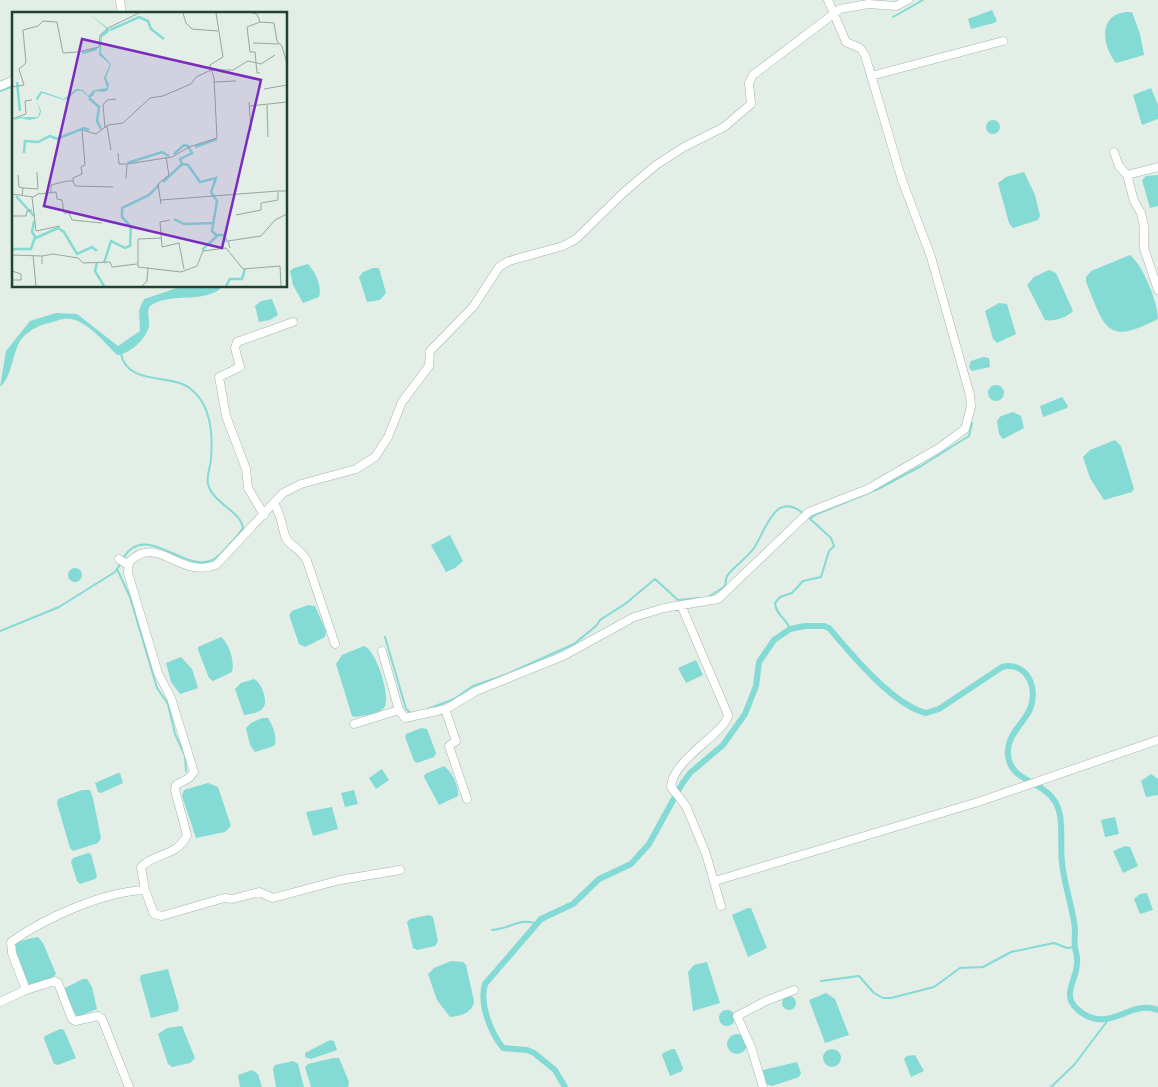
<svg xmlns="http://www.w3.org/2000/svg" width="1158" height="1087" font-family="'Alegreya Sans',sans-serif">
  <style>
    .water { fill: #84dad5 }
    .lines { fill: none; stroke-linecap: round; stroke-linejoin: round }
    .stream { stroke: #84dad5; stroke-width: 2 }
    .canal { stroke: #84dad5; stroke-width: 6 }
    .minor-casing { stroke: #a4b7ac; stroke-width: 9 }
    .minor { stroke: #fff; stroke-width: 8 }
    .inset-river { fill: none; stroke: #84dad5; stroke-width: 2.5 }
    .inset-road { fill: none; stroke: #94a99e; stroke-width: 1 }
    .view { fill: #7b2cbf; fill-opacity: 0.15; stroke: #7b2cbf; stroke-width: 2.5 }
    .inset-edge { fill: none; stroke: #204232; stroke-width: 2.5 }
  </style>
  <rect width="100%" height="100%" fill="#e2eee6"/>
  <!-- water -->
  <path class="water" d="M992,10L997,21L994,23L971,29L968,19Z
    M1132,12L1140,34L1144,55L1116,63C1100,43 1099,10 1132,12Z
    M1151,88L1158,105V119L1142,125L1133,95Z
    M986 127a7 7 0 1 1 14 0a7 7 0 1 1-14 0Z
    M1024,172L1035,195L1040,216L1038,220L1013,228L1009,223L998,183L1006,177Z
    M1158,175V206L1150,208L1142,180L1146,176Z
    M1130,255C1143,265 1158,303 1158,319C1106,346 1105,328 1086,282V277L1091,271Z
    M308,264C316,273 322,286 319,297L303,303L293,285L290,271L294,268Z
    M373,268H379L386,293L380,300L367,302L359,277L363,272Z
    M1049,270L1056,273L1073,311C1068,317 1053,322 1045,320L1027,285L1034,277Z
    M213,286H223C206,305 171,291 150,306C146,313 150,318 149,326C146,339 130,354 117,355C104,342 84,316 64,319C57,320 51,323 45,324C34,327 22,335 18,345C12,358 11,378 0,387L6,351L30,321L56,313L77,314L118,346L140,331L139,310L144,299L180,287L210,288Z
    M272,299L278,315L270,320L259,322L255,306L261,301Z
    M999,303L1007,304L1016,334L997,343L993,339L985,311Z
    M983,357L989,358L990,367L972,371L969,367L971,361Z
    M988 393a8 8 0 1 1 16 0a8 8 0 1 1-16 0Z
    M1062,397L1068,406L1067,408L1043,417L1040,406Z
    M1013,412L1021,416L1024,428L1003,439L999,434L997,421L1001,416Z
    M1115,440L1121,446L1134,489L1132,492L1104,500L1090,478L1083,457L1090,450Z
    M450,535L463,561L455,568L446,572L431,545Z
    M68 575a7 7 0 1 1 14 0a7 7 0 1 1-14 0Z
    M308,605L315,606L326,631L325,637L305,647L299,644L289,615L292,611Z
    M221,637C229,643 235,662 232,672L213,681L209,678L198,650V647Z
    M364,646C376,650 390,694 385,706C382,714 363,715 356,717L352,716L336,664L342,655Z
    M181,657L192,669L198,688L180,694L171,682L166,663Z
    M696,660L703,675L686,683L678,668Z
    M254,679C261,682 269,701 263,708C260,713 249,714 244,715L235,689L241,683Z
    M262,718H268C273,727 278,737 274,746L255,752L250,745L246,728L251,723Z
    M421,728L427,729L436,753L434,757L417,763L414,761L405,737L406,734Z
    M444,766C452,772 459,786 458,796L439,805L424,777L425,774Z
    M382,769L389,780L376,789L369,778Z
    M118,773H120L123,783L101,793L98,792L95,783Z
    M1151,774L1158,779V795L1146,797L1141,781Z
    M208,783L218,787L231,826L225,832L196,838L182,796L184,790Z
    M82,790H90L93,798L101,838L98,843L73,851L70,848L57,803L58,799Z
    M354,790L358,804L345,807L341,793Z
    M332,807L338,829L313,836L306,812Z
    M1115,817L1119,834L1105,837L1101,820Z
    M1125,846L1130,847L1138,866L1123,873L1113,851Z
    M88,853L91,854L97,876L95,879L80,884L77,881L71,862L73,858Z
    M1147,893L1153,910L1140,914L1134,899L1140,894Z
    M748,908H751L767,948L748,957L732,915Z
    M429,915L433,917L438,941L435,946L417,950L413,948L407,922L410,919Z
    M32,938L38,937L43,943L56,974L51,979L29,985L14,947L18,942Z
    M451,961L463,962L466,965L474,1001C473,1013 460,1016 450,1017L437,1000L428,974L434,968Z
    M707,962L720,1003L693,1011L688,972L694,965Z
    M168,969L179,1007L178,1011L151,1018L140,979L141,975Z
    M83,979H87L92,987L97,1009L77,1017L68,1000L65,988Z
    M826,993L835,999L849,1035L825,1043L809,1000Z
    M782 1003a7 7 0 1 1 14 0a7 7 0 1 1-14 0Z
    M719 1018a8 8 0 1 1 16 0a8 8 0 1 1-16 0Z
    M182,1026L195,1058L190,1063L172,1067L168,1064L158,1034L167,1028Z
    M60,1029L64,1030L76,1058L58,1065L54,1064L44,1039L45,1036Z
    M727 1044a10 10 0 1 1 20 0a10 10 0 1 1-20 0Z
    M330,1040L334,1041L337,1050L311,1059L305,1057V1053Z
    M672,1049H675L683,1068L682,1071L670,1076L662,1055L663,1053Z
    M823 1058a9 9 0 1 1 18 0a9 9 0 1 1-18 0Z
    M915,1055L924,1071L911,1077L904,1059L907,1056Z
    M333,1058H339L349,1082L348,1087H311L305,1067L308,1064Z
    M293,1061L298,1064L304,1087H276L273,1069L275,1065Z
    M797,1062L801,1073L799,1077L772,1086L766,1084L763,1070Z
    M252,1070L258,1074L262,1087H240L238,1075Z"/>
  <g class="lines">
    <!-- stream -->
    <path class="stream" d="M893,17L923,0
      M0,91L14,86
      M121,354C128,387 173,372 192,390C211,406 213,434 211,458C211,467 206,474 208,484C213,504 241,511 243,528C239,535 233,540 228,546C222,552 218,558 210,561C180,570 146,522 123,558
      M811,518L817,514L878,489L921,466L969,436L972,423
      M117,569L130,597L157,688L168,704L175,734L185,756L186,771
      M708,597L724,587C727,583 725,580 727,576C731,569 748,557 754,548C766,530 775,489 804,514
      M790,629C786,618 776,615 775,603L780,597L792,593L803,581L821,577L829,551L834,546L831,538L808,517
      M0,631L59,607L115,572L121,563
      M385,637L406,709L411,713
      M428,709L454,699L473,686L505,675L574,644L596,626L600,620L625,604L655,579L678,600L700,598
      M492,930C509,929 520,917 537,924
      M821,981L859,976L874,993L883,998H891L934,987L960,968L983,967L1011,952L1054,943L1067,948L1075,947
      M1051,1087L1074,1065L1108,1020"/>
    <!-- canal -->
    <path class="canal" d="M565,1087L555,1070L534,1053L527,1050L503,1048C491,1033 479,1004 485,984L541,919L573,904L599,879L631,864L649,844L682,784L690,773L723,745L745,714L756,686L759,662L774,640L790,629L805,626H824L829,628C851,654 893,705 926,713L939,709L1002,667C1026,661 1039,687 1030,709C1023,725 1006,735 1008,755C1011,789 1060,776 1061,825C1062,840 1060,855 1063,870C1066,890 1073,910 1075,929C1075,936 1074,942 1075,948C1076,953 1078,958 1077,963C1077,980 1061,994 1077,1009C1108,1037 1130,998 1158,1010"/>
    <defs>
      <path id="minor" d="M120,0L122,14
        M871,76L1003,41
        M0,86L14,80
        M1114,152L1119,166L1127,175L1134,201L1141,213L1144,226V248L1158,290
        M1127,175L1158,167
        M274,504C282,514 281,527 286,538C289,545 302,550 307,561L335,644
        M264,515L248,488L246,469L226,416L219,377L240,367L235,348L237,342L293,322
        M119,559L128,565
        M681,605L728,715C726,733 673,758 671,787L686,806L706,854L721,906
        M382,651L399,710L405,718L446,709
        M354,724L399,710
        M467,799L449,746L456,741L446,712V709L476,691L563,656L634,617L664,608L718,599L809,512L868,489L939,448L965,429L971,407L970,395L931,257L902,180L865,55L860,48L846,42L828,0
        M715,881L978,802L1158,740
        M145,890L141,867C155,852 177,857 187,835L175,790L176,785L189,778L194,772L171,698L158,673L128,573L129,562C158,533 179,579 216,565L283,493L301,484L356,469L375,457L388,437L402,402L429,366L430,351L473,307L499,267L509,261L563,246L576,239L623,193L656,165L684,147L724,127L751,104L749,83L753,75L840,9L868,4L896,6L908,0
        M26,990L12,953L11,942C45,918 102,892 145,890L154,914L162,916L224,898L232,899L259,892L273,898L340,880L400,870
        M0,1002L26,990L55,981L58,983L72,1019L75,1021L98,1016L102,1019L129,1087
        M763,1087L751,1047L737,1016L766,1001L794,990"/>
    </defs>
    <!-- minor casing -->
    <use href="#minor" class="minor-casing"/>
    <!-- minor -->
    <use href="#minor" class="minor"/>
  </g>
  <!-- overview -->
  <g transform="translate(12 12)">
    <rect width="275" height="275" fill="#e2eee6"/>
    <path d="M76,1L97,17V20L90,25L89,41L99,52L94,66L97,73L96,78L92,80L83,79L81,84L77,86L70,79H64L57,86L52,88L30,81L25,89L29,99L28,103L26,106L17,108L9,106L0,109L7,105H26L28,99L24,86L29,79L52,87L64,77L71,78L76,84L82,78L95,76L92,66L98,52L87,43L89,23L95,17Z" fill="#84dad5"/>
    <path class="inset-river" d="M98,18L127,5L136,9L139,17L152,27M70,41L85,37M5,70L8,99M77,86L87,95L85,109L89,117M183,135L205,127M12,141L13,129L26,130L38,124L45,127L72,116L77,118M162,142L172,133L176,134L180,141L168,147L170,152M115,151L150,140L157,144M151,170L170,152L176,153L188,170L204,166L199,180L205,189L200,219L204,223H212L215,230M4,184L22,204M162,207L172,212L202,211M22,209L20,220L24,226L46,216L52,220L65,242L80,235L85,239M0,237H19L23,225M190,238L205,224M85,250L83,259L92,274M92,251L99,229L113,236L118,234L119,215L110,205V196L137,183L147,173M214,274L218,267H230L233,257"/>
    <path class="inset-road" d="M171,1L174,11L180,17L206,19M240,1L245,2L248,10L262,11L265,29L270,34L275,52M241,31L267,32M248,61H245L243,40H238L235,15L248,10M202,70L224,69M0,75L12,73L7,57L14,51L11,18L26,14L31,9L45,10L51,41L65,40L87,35L88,23L96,16L127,1M252,77L275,73M237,90L239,119M255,93L256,125M238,94L275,90M0,107L14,102L13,89L20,88M95,114L99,138M93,116L91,93L95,88L104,87M106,141L107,152H114M6,163L7,175L11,176M114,167L115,152L160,145L177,135L205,126L202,66L198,53L211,45L204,1M61,169V166L70,162L69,155L73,153L70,118L84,122L96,113L111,111L138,86L151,84L179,72L184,65L199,58H221L236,49L249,52L263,43M39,180V173L55,169H61L63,174L101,175M0,182L21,185L28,181M28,182L44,180L45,187L50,188L52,201H57L60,208L90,211M10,184L11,176L26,177L25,160M20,185L24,219L48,214M149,188L266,179M149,192L146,172L157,163L154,145M224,203L249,198V191L266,188V179H275M0,204H14L15,199L20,198M158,208L148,210L150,235L167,231L172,257M150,226L126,227V255L169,260L185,254L191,239L214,236L231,257L268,254L269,274M218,236L216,229L249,224L263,208L275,202M0,243L30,244M21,243L24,274M30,252V244L41,242L66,246L71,251L98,250L100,255L125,252M0,259L9,262V268H0M130,274L135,269L136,255"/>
    <path class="view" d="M70,27L249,68L210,236L32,194Z"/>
    <rect width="275" height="275" class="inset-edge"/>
  </g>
</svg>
